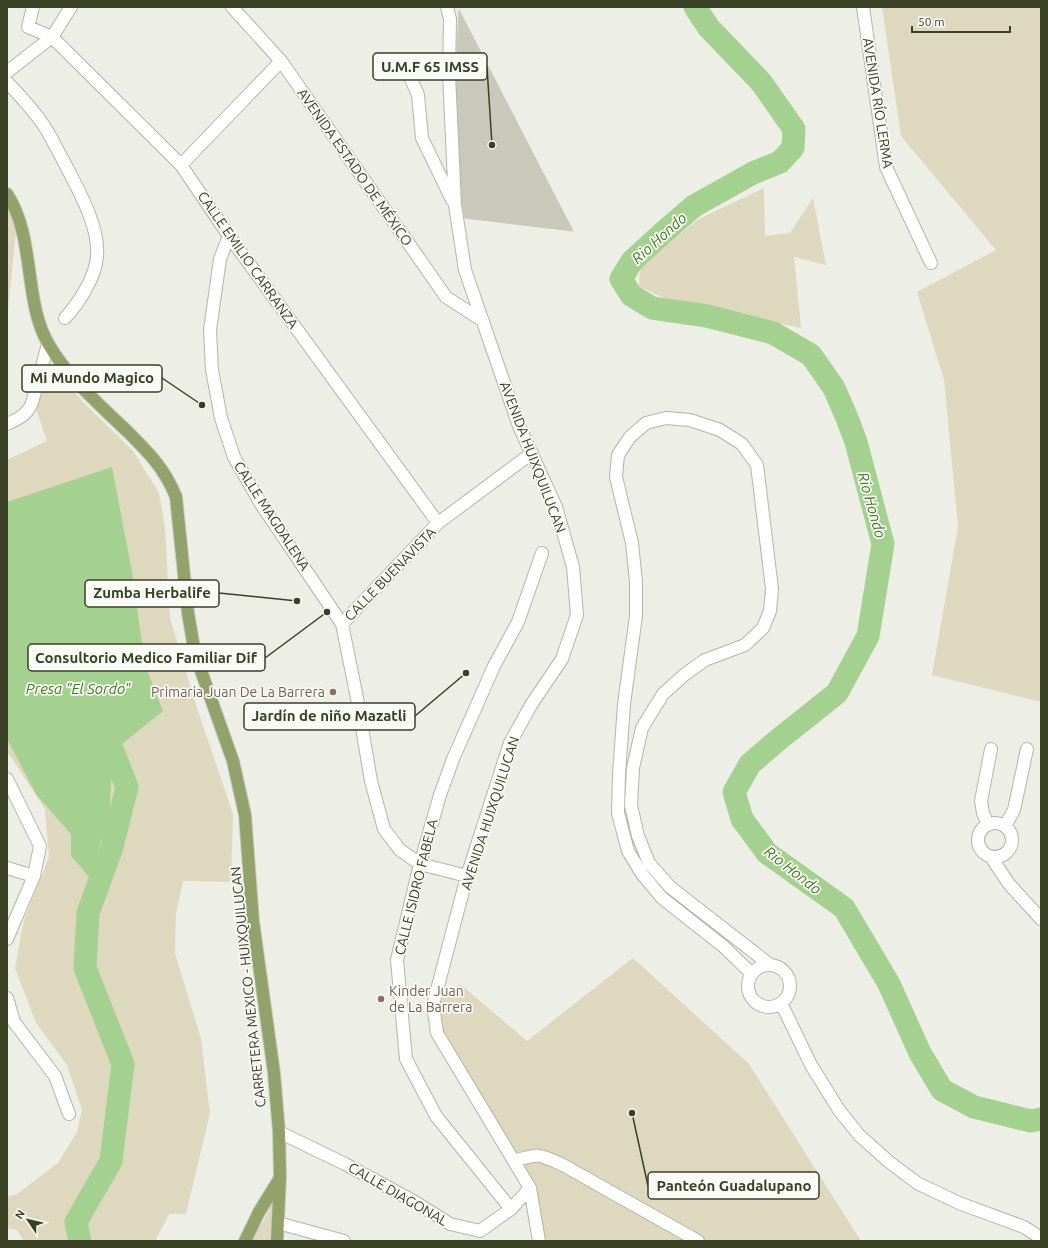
<svg xmlns="http://www.w3.org/2000/svg" width="1048" height="1248" font-family="Ubuntu,sans-serif">
  <style>
    .green { fill: #ded8bf }
    .water { fill: #a4d18f }
    .lines { fill: none; stroke-linecap: round; stroke-linejoin: round }
    .river { stroke: #a4d18f; stroke-width: 23 }
    .building { fill: #c8c9ba; stroke: #c6c8b7 }
    .minor-casing { stroke: #b3b6a7; stroke-width: 14 }
    .major-casing { stroke: #c8cac2; stroke-width: 14 }
    .minor { stroke: #fff; stroke-width: 12 }
    .major { stroke: #93a26b; stroke-width: 12 }
    .education-dot { fill: #8d6e63; stroke: #fafaf6; stroke-width: 1.5 }
    .labels { text-anchor: middle; dominant-baseline: central; stroke-width: 3.5; stroke-linejoin: round; paint-order: stroke }
    .street-label { font-size: 14px; fill: #394024; stroke: #fafaf6 }
    .education-label { font-size: 14px; fill: #785e54; stroke: #fafaf6; text-anchor: end }
    .water-label { font-size: 15px; font-style: italic; fill: #3b7b1f; stroke: #fafaf6 }
    .leader { fill: none; stroke: #394024; stroke-width: 1.5 }
    .callout-dot { fill: #394024; stroke: #fafaf6; stroke-width: 1.5 }
    .callout { fill: #fafaf6; stroke: #394024; stroke-width: 1.5 }
    .callout-label { font-size: 15px; text-anchor: middle; font-weight: bold; fill: #394024 }
  </style>
  <rect width="100%" height="100%" fill="#edeee5"/>
  <!-- green -->
  <path class="green" d="M882,7H1041V702L932,675L958,527L944,380L917,292L996,250L901,136Z
    M764,188L765,236L790,233L813,198L826,265L794,257L801,328L668,300L639,286L640,265L699,219Z
    M7,207L16,231L7,320Z
    M49,363L83,402L133,451L159,493L165,528L170,618L196,705L233,814L231,882L183,881L176,913L175,953L201,1039L210,1113L186,1214H169L155,1241H24L17,1230L7,1228V1197L17,1194L58,1163L77,1132L82,1110L67,1065L36,1023L15,968L24,920L49,857L45,809L7,751V460L47,441L36,409Z
    M633,958L749,1064L861,1241H539L530,1188L437,1033L433,1005L460,984L527,1041Z
    M272,1203L270,1241H251L264,1220Z"/>
  <!-- water -->
  <path class="water" d="M112,467L132,572L145,665L163,711L113,751L109,822L100,844L91,879L71,856V834L36,794L7,739V502Z"/>
  <g class="lines">
    <!-- river -->
    <path class="river" d="M695,7L709,28L761,82L794,129L793,148L780,162L753,173L694,206L665,231L632,261L621,279L631,295L652,308L707,316L773,333L811,355L834,388L847,418L856,442L883,544L868,636L837,693L778,740L750,764L734,792L742,819L767,853L844,908L889,984L920,1053L942,1090L974,1107L1031,1121L1041,1119
      M80,1241L76,1222L111,1161L123,1064L85,968L88,913L112,847L127,787L113,751"/>
  </g>
  <!-- building -->
  <path class="building" d="M459,10L573,231L465,218L462,204L456,74Z"/>
  <g class="lines">
    <defs>
      <path id="minor" d="M33,7L28,27L52,37L181,165L229,236L438,523
        M232,7L281,61L446,297L483,321
        M447,7L450,19L449,74L455,205L465,270L519,426L556,507L573,567L577,615L562,659L531,705L510,743L467,876L433,1005L437,1033L530,1188L539,1241
        M863,7L886,167L931,263
        M7,72L52,37L71,7
        M408,72L418,95L422,138L452,200
        M7,82C20,96 34,110 44,126C51,136 56,148 62,158C76,186 100,225 97,257C95,278 79,303 65,318
        M181,165L281,61
        M229,236L220,259L210,330L212,370L221,418L234,457L261,504L342,624L357,698L371,781L384,829L400,850L420,864L467,876
        M7,424C18,419 27,415 32,403L48,344
        M342,624L438,523L532,453
        M7,779L40,846L34,876L7,939
        M978 840a17 17 0 1 1 34 0a17 17 0 1 1-34 0Z
        M988,825L983,813L981,801L991,749
        M1005,826L1014,810L1027,749
        M991,857L1009,884L1041,919
        M7,868L34,876
        M748 986a21 21 0 1 1 42 0a21 21 0 1 1-42 0Z
        M751,973L723,946L662,898L642,874L628,851L618,813L619,775L624,704L636,616V582L632,543L616,477L618,455L630,437L646,423L666,418L690,420L720,430L742,444L757,465L772,589L770,611L763,628L745,645L705,660L684,675L663,694L642,728L633,768L631,805L638,836L649,863L670,887L769,964
        M7,998L14,1022L55,1076L69,1114
        M781,1003L811,1065L839,1110L859,1135L888,1161L917,1183L959,1203L1024,1227L1041,1238
        M279,1132L345,1164L415,1202L450,1224L480,1231L511,1209L530,1188
        M514,1161C539,1153 539,1154 563,1165L698,1241
        M511,1209L436,1116L406,1059L397,960L420,864L440,795L453,759L494,666L518,622L542,553
        M278,1223L344,1241"/>
      <path id="major" d="M7,194C36,238 23,302 49,345C69,379 100,405 128,432C149,453 165,469 176,497L188,613L195,654L233,761L245,815L253,921L274,1073L279,1132L280,1177L277,1241
        M245,1241L259,1212L280,1178"/>
    </defs>
    <!-- minor casing -->
    <use href="#minor" class="minor-casing"/>
    <!-- major casing -->
    <use href="#major" class="major-casing"/>
    <!-- minor -->
    <use href="#minor" class="minor"/>
    <!-- major -->
    <use href="#major" class="major"/>
  </g>
  <!-- markers -->
  <g class="education-dot">
    <circle cx="333" cy="692" r="4"/>
    <circle cx="381" cy="999" r="4"/>
  </g>
  <g class="labels">
    <!-- street labels -->
    <g class="street-label">
      <text transform="translate(878 103) rotate(81)">AVENIDA RÍO LERMA</text>
      <text transform="translate(355 167) rotate(55)">AVENIDA ESTADO DE MÉXICO</text>
      <text transform="translate(248 260) rotate(55)">CALLE EMILIO CARRANZA</text>
      <text transform="translate(533 457) rotate(69)">AVENIDA HUIXQUILUCAN</text>
      <text transform="translate(272 516) rotate(57)">CALLE MAGDALENA</text>
      <text transform="translate(390 574) rotate(-46)">CALLE BUENAVISTA</text>
      <text transform="translate(490 813) rotate(-72)">AVENIDA HUIXQUILUCAN</text>
      <text transform="translate(416 887) rotate(-76)">CALLE ISIDRO FABELA</text>
      <text transform="translate(248 987) rotate(-96)">CARRETERA MEXICO - HUIXQUILUCAN</text>
      <text transform="translate(398 1194) rotate(30)">CALLE DIAGONAL</text>
    </g>
    <!-- education labels -->
    <g class="education-label">
      <text x="325" y="692">Primaria Juan De La Barrera</text>
      <text x="389" y="991" text-anchor="start">Kinder Juan<tspan x="389" dy="16">de La Barrera</tspan></text>
    </g>
    <!-- water labels -->
    <g class="water-label">
      <text transform="translate(659 238) rotate(-42)">Rio Hondo</text>
      <text transform="translate(872 505) rotate(74)">Rio Hondo</text>
      <text x="78" y="688">Presa "El Sordo"</text>
      <text transform="translate(793 870) rotate(38)">Rio Hondo</text>
    </g>
  </g>
  <!-- callouts -->
  <path class="leader" d="M492 145L487 67M202 405L162 378M297 601L219 593M327 612L265 658M466 673L415 716M632 1113L648 1186"/>
  <g class="callout-dot">
    <circle cx="492" cy="145" r="4"/>
    <circle cx="202" cy="405" r="4"/>
    <circle cx="297" cy="601" r="4"/>
    <circle cx="327" cy="612" r="4"/>
    <circle cx="466" cy="673" r="4"/>
    <circle cx="632" cy="1113" r="4"/>
  </g>
  <g class="callout">
    <rect x="373" y="53" width="114" height="27" rx="4"/>
    <rect x="22" y="365" width="140" height="27" rx="4"/>
    <rect x="85" y="580" width="134" height="27" rx="4"/>
    <rect x="28" y="644" width="237" height="27" rx="4"/>
    <rect x="244" y="703" width="171" height="27" rx="4"/>
    <rect x="648" y="1172" width="171" height="27" rx="4"/>
  </g>
  <g class="callout-label">
    <text x="430" y="72">U.M.F 65 IMSS</text>
    <text x="92" y="383">Mi Mundo Magico</text>
    <text x="152" y="598">Zumba Herbalife</text>
    <text x="146" y="663">Consultorio Medico Familiar Dif</text>
    <text x="329" y="721">Jardín de niño Mazatli</text>
    <text x="734" y="1191">Panteón Guadalupano</text>
  </g>
  <!-- border -->
  <rect width="1048" height="1248" fill="none" stroke="#394024" stroke-width="16"/>
  <!-- north arrow -->
  <g transform="translate(28 1220) rotate(305)" stroke="#fafaf6" stroke-width="3" paint-order="stroke">
  <path d="M0-3L7 15L0 10L-7 15Z" fill="#394024"/>
  <text y="-6" font-size="11" font-weight="bold" text-anchor="middle" fill="#394024">N</text>
  </g>
  <!-- scale -->
  <path d="M912 26v6h98v-6" fill="none" stroke="#394024" stroke-width="2"/>
  <text x="918" y="26" font-size="12" fill="#394024" stroke="#fafaf6" stroke-width="3" paint-order="stroke">50 m</text>
</svg>
